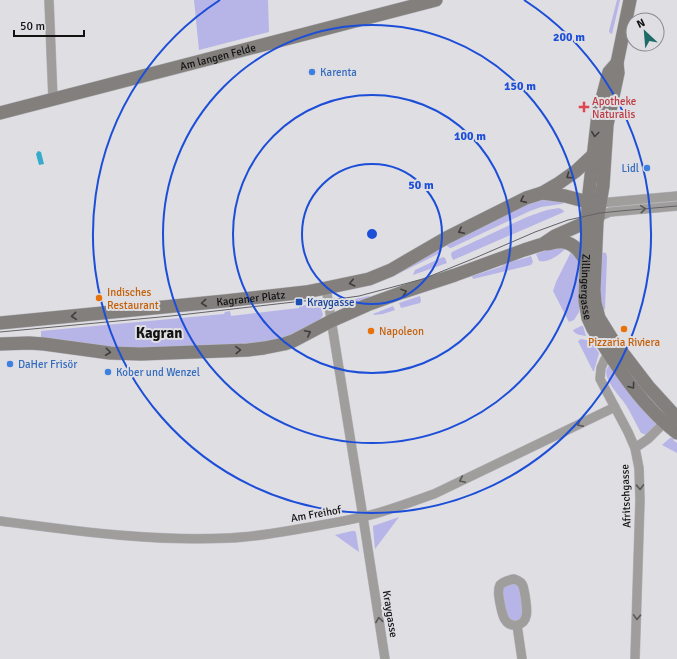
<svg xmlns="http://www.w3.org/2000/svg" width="677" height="659" font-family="Signika,sans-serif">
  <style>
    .green { fill: #b7b4e7 }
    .water { fill: #37abcb }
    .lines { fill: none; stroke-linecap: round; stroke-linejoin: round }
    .street-casing { stroke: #b9b9be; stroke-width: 10 }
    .secondary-casing { stroke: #b9b9be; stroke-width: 14 }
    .street { stroke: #a09e9d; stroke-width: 9 }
    .secondary { stroke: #827f7d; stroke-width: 13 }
    .tram { stroke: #636365; stroke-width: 1 }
    .oneway { stroke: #3f3e3d }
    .oneway2 { stroke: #595858 }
    .ring { fill: none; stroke: #1d4ed8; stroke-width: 2 }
    .shop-dot { fill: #3f7fe0; stroke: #dedee3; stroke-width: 1.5 }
    .health-dot { fill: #e0444e; stroke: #dedee3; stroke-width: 1.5 }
    .food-dot { fill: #e8710a; stroke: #dedee3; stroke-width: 1.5 }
    .transit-dot { fill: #1a4fb4; stroke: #dedee3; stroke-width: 1.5 }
    .labels { text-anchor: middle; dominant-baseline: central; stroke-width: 4; stroke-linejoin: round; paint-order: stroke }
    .street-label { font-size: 11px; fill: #121213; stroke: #dedee3 }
    .shop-label { font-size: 11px; fill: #366cbe; stroke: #dedee3; text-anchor: start }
    .health-label { font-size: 11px; fill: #be3a42; stroke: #dedee3; text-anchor: start }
    .food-label { font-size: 11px; fill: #c56008; stroke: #dedee3; text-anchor: start }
    .transit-label { font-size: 11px; fill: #164399; stroke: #dedee3; text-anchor: start }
    .district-label { font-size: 15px; font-weight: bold; fill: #121213; stroke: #dedee3 }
    .centre { fill: #1d4ed8; stroke: #dedee3; stroke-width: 2 }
    .ring-label { font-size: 12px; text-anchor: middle; font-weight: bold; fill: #1d4ed8; stroke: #dedee3; stroke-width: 4; stroke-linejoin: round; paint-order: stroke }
  </style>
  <rect width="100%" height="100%" fill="#dedee3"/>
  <!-- green -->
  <path class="green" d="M194,0H268L269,32L199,50Z
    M617,0H620L612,34L610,33L609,31Z
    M538,199L566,201L562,204L541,207L530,211L451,248H450L447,246L445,243Z
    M559,208L563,210L564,212L453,260L451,255L452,252L527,217L547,210Z
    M440,245L442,250L440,253L392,277H390Z
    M567,247C561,254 549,263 539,261L536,254L552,248Z
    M572,250L581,261L579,312L574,320L569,322L553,291L556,282Z
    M600,252L606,253L607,257L605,309L603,311L600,301Z
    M531,256L533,262L531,265L473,279L472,276L503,266L502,264C512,260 522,260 531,256Z
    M443,257L445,258L447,263L413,275L415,270Z
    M369,296L371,301L347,309L346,302V301Z
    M420,296L421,301L420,303L401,308L399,303Z
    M320,303L323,315L319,321L283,339L265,344L152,351L41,340V331L224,314L225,312L230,311L231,316L299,308V306Z
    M393,306L395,310L383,314L374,315L373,314Z
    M581,326H583L586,336C581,335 575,335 573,330Z
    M581,339L591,341L599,353L594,371H593L578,341Z
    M610,365L658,422L646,435L641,433L640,431C635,422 631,413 626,405C621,397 597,374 610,365Z
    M670,438H673L674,439L673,440L677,443V453L662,445Z
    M399,517L375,549L373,528V526Z
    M352,531H355L356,533L359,552L335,535Z
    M510,583C514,584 517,583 519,586C521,590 524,610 523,614C522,616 520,619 517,620C506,624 505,607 503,600C503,598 501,594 502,591C503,586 507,585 510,583Z"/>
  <!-- water -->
  <path class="water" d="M38,151L41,152L44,164L39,165L36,154Z"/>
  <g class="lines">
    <defs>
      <path id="street" d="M49,0L53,100
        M600,203L677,196
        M598,217L610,212L677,206
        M326,288L363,517L385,659
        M613,352L605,359L601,368L600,379L628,432L635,448L639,468L640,500L635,659
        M635,448L648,439L668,419
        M0,521C76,531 153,542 230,538C253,537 276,533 299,529C320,525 341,522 362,517C386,512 410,502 434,494L615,407
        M514,579C517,580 520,581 522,584C524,587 524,592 525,595C526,605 531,622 517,625C504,627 502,613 500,603C499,597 497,591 500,585C504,581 509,580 514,579Z
        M517,625L522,659"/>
      <g id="secondary">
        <path d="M630,0L617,63L618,73L607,125L603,186L597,222L594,290L595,303L599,318L612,339L648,386L677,418"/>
        <path id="s1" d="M617,63L609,72L598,114L588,202L585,301L588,318L593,329C610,355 628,385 650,408C658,417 667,425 677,433"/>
        <path id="s2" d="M0,113L436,0"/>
        <path d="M542,193L559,183L576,171L593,155"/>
        <path d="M547,244C552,243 558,241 564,242C575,244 583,254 586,264"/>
        <path id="s3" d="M0,323L225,301L306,292L326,288L369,279L391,270L446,238L526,198L542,193L565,196L588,202L600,203"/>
        <path d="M0,344L29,343L44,344L110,353L141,354L248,350L264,348L284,344L293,341L331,321L367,305L403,292L455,275L524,250L543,244L555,236L598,217"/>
      </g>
    </defs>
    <!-- street casing -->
    <use href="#street" class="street-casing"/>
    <!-- secondary casing -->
    <use href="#secondary" class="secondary-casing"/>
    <!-- street -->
    <use href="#street" class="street"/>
    <!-- secondary -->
    <use href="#secondary" class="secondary"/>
    <!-- tram -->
    <path class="tram" d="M0,332L171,316L303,301L338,299L359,296L423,279L475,258L535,232L568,220L600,213L620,211L677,206"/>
  </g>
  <!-- one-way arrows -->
  <defs><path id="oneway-chevron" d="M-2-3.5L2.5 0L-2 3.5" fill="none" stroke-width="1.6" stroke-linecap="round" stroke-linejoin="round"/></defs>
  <g class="oneway">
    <use href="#oneway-chevron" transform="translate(595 134) rotate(97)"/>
    <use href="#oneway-chevron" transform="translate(569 176) rotate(146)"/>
    <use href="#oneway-chevron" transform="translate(523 200) rotate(156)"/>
    <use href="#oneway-chevron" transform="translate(461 231) rotate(153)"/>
    <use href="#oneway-chevron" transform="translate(352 283) rotate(168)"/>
    <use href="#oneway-chevron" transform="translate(404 292) rotate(-19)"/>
    <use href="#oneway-chevron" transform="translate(204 303) rotate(174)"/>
    <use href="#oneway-chevron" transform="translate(74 316) rotate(175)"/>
    <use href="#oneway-chevron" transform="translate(308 333) rotate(-27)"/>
    <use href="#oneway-chevron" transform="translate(238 350) rotate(-2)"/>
    <use href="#oneway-chevron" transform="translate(108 352) rotate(6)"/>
    <use href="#oneway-chevron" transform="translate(632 386) rotate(53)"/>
  </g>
  <g class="oneway2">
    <use href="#oneway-chevron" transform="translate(643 209) rotate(-5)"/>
    <use href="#oneway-chevron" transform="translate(580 424) rotate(154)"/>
    <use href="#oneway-chevron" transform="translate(462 480) rotate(155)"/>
    <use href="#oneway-chevron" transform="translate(640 487) rotate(88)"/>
    <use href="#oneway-chevron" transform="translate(637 617) rotate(92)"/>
    <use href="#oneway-chevron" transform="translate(379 620) rotate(-99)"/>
  </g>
  <!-- distance rings -->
  <g class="ring">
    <circle cx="372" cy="234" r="70"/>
    <circle cx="372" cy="234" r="139"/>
    <circle cx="372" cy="234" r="209"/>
    <path d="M524 0A279 279 0 1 1 220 0"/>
  </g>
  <!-- markers -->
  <g class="shop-dot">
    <circle cx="312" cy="72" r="4"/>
    <circle cx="647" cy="168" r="4"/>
    <circle cx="10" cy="364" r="4"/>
    <circle cx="108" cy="372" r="4"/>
  </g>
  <path class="health-dot" d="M582 101h4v4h4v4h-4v4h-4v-4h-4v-4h4z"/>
  <g class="food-dot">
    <circle cx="99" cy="298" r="4"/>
    <circle cx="624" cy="329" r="4"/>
    <circle cx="371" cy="331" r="4"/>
  </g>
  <rect class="transit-dot" x="295" y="298" width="8" height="8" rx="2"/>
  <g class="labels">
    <!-- street labels -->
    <g class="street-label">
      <text stroke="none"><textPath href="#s2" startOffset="225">Am langen Felde</textPath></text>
      <text stroke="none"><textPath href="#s1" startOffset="229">Zillingergasse</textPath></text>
      <text stroke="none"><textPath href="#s3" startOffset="252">Kagraner Platz</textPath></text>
      <text transform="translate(626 496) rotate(-92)">Afritschgasse</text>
      <text transform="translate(316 514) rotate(-10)">Am Freihof</text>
      <text transform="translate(390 614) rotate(81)">Kraygasse</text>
    </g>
    <!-- shop labels -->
    <g class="shop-label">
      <text x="320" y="72">Karenta</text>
      <text x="639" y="168" text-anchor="end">Lidl</text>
      <text x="18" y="364">DaHer Frisör</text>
      <text x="116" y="372">Kober und Wenzel</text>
    </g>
    <!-- health labels -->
    <g class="health-label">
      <text x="592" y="101">Apotheke<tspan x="592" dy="13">Naturalis</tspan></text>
    </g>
    <!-- food labels -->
    <g class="food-label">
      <text x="107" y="292">Indisches<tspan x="107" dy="13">Restaurant</tspan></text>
      <text x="379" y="331">Napoleon</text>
      <text x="624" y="342" text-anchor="middle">Pizzaria Riviera</text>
    </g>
    <!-- transit labels -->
    <g class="transit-label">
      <text x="307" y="302">Kraygasse</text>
    </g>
    <!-- district labels -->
    <g class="district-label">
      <text x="159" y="333">Kagran</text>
    </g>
  </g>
  <circle cx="372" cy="234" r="6" class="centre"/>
  <g class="ring-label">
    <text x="569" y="41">200 m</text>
    <text x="520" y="90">150 m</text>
    <text x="470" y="140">100 m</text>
    <text x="421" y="189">50 m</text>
  </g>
  <!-- north arrow -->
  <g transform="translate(645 32) rotate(334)"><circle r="19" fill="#dedee3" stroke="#8c8c90"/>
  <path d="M0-3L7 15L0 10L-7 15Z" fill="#1f6b67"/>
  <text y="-6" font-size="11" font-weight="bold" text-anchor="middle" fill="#121213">N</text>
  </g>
  <!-- scale -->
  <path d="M14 30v6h70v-6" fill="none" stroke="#121213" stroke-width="2"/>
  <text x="20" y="30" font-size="12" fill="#121213" stroke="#dedee3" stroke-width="3" paint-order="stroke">50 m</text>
</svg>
